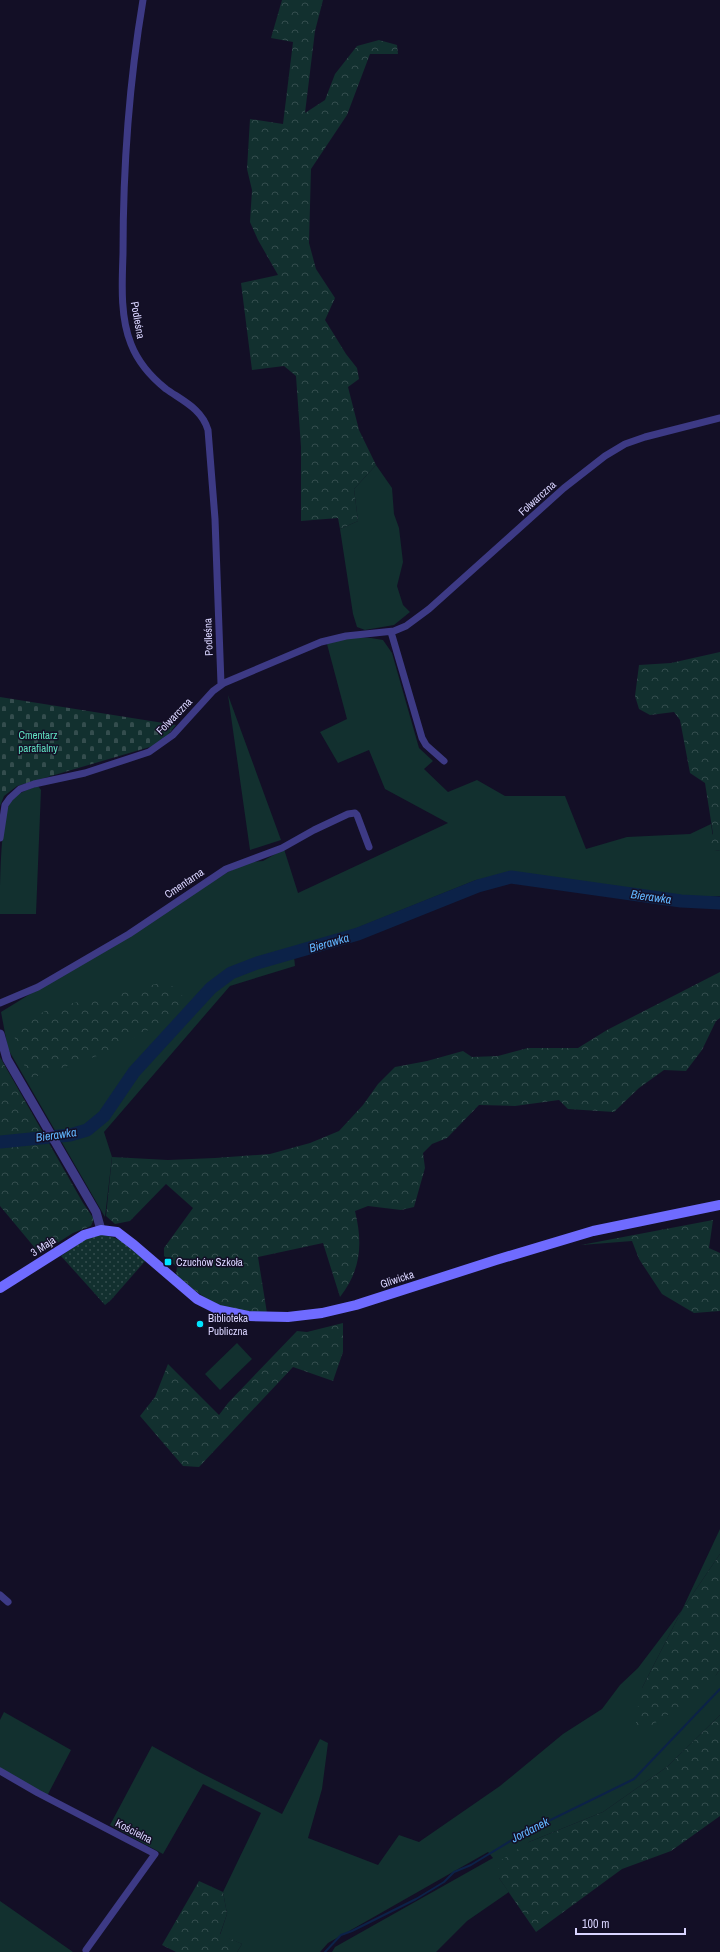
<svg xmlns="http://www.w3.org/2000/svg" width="720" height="1952" font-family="'Archivo Narrow',sans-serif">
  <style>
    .grass { fill: #12302f }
    .forest { fill: url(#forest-crowns) }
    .cemetery { fill: url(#cemetery-stones) }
    .park { fill: url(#park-dots) }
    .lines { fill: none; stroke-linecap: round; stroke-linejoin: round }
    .stream { stroke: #0c2248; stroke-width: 2 }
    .river { stroke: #0c2248; stroke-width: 13 }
    .minor { stroke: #3d3a85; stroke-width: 7 }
    .tertiary { stroke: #3d3a85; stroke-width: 9 }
    .secondary { stroke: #6f6bff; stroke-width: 10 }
    .poi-dot { fill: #00e5ff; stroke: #130f26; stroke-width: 1.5 }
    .labels { text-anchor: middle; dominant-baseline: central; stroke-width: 3; stroke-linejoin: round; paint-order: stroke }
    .street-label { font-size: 11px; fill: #d9d4ff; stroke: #130f26 }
    .park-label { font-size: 11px; fill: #5fe0c0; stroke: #130f26 }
    .poi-label { font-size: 11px; fill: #d9d4ff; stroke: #130f26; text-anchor: start }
    .water-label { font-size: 12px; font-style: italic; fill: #62b6ff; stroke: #130f26 }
  </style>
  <defs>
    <pattern id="forest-crowns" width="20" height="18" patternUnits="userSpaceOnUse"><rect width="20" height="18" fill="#12302f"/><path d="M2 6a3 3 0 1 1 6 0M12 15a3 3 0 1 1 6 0" fill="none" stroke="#344d4e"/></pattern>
    <pattern id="cemetery-stones" width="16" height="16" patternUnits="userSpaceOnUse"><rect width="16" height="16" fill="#12302f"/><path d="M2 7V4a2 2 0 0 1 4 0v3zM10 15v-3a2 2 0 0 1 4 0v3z" fill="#344d4e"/></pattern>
    <pattern id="park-dots" width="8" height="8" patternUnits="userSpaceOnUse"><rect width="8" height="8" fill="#12302f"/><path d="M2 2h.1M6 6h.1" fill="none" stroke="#344d4e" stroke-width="1.8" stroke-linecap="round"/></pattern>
  </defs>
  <rect width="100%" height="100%" fill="#130f26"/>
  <!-- grass -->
  <path class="grass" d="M376,465L392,488L394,514L399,528L403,562L397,586L403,605L410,612L394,625L365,630L357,627L353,614L340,529L358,521L354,489Z
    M350,637L371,638L383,640L392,653L419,748L433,761L424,769L448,792L477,780L505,796H565L586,849L627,837L690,834L711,824L715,851L720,850V896L688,898L524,875L476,880L342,934L293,947L295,966L230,986L104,1132L112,1157L105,1217L8,1049L1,1012L228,872L250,862L263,861L284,849L298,893L448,823L385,789L369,750L338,763L320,732L347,719L327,644Z
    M228,695L281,840L250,850Z
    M38,786L41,790L36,914H0C0,892 0,818 10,803C17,793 26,790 38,786Z
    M237,1343L252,1359L220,1390L205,1374Z
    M720,1529V1554L682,1610L642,1688L716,1675L720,1669V1715L667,1767L603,1812L529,1842L499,1878L509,1892L467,1921L436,1952H332L335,1947L493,1858L488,1852L328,1943L320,1952H237L242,1944L220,1935L227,1914L223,1892L261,1813L203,1784L163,1854L110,1825L152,1746L201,1773L282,1814L320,1739L328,1743L322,1789L308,1838L378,1865L399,1835L419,1842L500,1786L563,1734L602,1709L620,1685L638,1668L682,1610Z
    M4,1712L71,1750L47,1796L0,1769V1720Z
    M0,1901L73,1952H0Z"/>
  <!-- forest -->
  <path class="forest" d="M282,0H323L315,31L305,113L325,100L335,74L357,46L379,40L397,45L398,54H370L347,115L311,169L309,243L316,269L335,298L325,320L346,354L357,368L359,379L348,387L359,430L376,465L354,489L358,521L340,529L338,518L301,521V447L296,376L284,366L252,370L241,283L278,275L258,240L250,222L252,190L247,169L250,119L283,124L293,42L271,38Z
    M720,652V850L715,851L700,843L713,834L705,783L690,773L680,720L674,712L650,715L639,709L635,696L639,665L671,663Z
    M720,972V1018L716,1021L702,1050L686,1071L664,1070L639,1088L614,1112L568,1109L559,1100L515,1106L479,1105L447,1138L432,1144L423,1153L425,1168L414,1207L401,1210L368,1206L355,1211C363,1244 361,1270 340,1297L323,1243L258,1257L267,1313C221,1310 210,1304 176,1275L177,1267L164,1256V1248L193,1208L166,1184L130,1221L115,1224L106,1216L112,1157L168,1160L215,1158L270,1154L310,1143L339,1131L363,1105L378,1084L395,1067L427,1061L463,1051L472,1057L498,1056L528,1048H578L607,1030Z
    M163,982L178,989L183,997L172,1018L97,1056L29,1079L12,1030L52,1007L111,996Z
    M0,1057L83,1203L94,1219L91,1226L73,1233L40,1254L0,1206Z
    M713,1220L709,1248L720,1253V1311L694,1313L662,1294L639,1259L632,1241L581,1245Z
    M343,1323V1352L333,1381L293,1367L199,1467L183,1466L140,1416L155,1397L168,1364L219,1415L228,1403L297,1331L307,1332Z
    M720,1554V1669L716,1675L678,1708L649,1727L636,1728V1715L642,1688L682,1610Z
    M720,1715V1816L671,1851L622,1869L536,1932L499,1878L498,1862L529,1842L603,1812L667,1767Z
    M199,1881L223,1892L227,1914L220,1934L242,1944L237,1952H176L162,1945Z"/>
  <!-- cemetery -->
  <path class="cemetery" d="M0,697L176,725L160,744L17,786L4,796L0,806Z"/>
  <!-- park -->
  <path class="park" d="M100,1234C121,1237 129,1247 146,1260L111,1300L105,1305L61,1256L86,1239Z"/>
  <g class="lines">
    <!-- stream -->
    <path class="stream" d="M325,1952L341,1935L352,1931L416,1899L444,1882L454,1872L471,1865L522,1834L634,1779L720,1689"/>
    <!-- river -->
    <path class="river" d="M0,1142L70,1135L87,1130L104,1116L134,1072L211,988L231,973L257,963L358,934L478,886L511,877L681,901L720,903"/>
    <!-- minor -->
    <path class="minor" d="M143,0C129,83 123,170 123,254C122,283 120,317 131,344C138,362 151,377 166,389C183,401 202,409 208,430L215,519L221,684
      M391,632L422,738L426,745L444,761
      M0,838L5,805L10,798L20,789L34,784L85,773L149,752L173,735L213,691L224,683L321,642L346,636L394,631L406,626L429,609L564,488L605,456L625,444L645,437L720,418
      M0,1003L38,987L129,934L226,869L282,848L314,830L348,814L355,813L357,815L369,847
      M0,1595L8,1602
      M0,1771L38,1793L155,1854L86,1950"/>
    <!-- tertiary -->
    <path class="tertiary" d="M0,1034L7,1059L96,1212L101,1230"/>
    <!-- secondary -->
    <path class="secondary" d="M0,1288L84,1235L101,1230L117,1232L134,1245L197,1299L219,1310L248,1316L288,1317L322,1313L356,1305L496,1260L593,1231L720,1205"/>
  </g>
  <!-- markers -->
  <g class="poi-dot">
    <rect x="164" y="1258" width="8" height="8" rx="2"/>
    <circle cx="200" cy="1324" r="4"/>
  </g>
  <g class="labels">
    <!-- street labels -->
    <g class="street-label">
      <text transform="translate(138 320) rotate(80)">Podleśna</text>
      <text transform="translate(537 498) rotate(-42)">Folwarczna</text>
      <text transform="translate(208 637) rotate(-92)">Podleśna</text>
      <text transform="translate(174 716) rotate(-46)">Folwarczna</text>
      <text transform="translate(184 883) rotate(-34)">Cmentarna</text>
      <text transform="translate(43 1246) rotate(-33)">3 Maja</text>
      <text transform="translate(397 1279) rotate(-18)">Gliwicka</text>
      <text transform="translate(134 1831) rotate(27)">Kościelna</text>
    </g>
    <!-- park labels -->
    <g class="park-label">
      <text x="38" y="735">Cmentarz<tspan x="38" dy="13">parafialny</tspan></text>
    </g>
    <!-- poi labels -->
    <g class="poi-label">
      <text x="176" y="1262">Czuchów Szkoła</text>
      <text x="208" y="1318">Biblioteka<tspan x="208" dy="13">Publiczna</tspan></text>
    </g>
    <!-- water labels -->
    <g class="water-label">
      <text transform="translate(651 897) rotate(8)">Bierawka</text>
      <text transform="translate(329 943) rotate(-16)">Bierawka</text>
      <text transform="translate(56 1135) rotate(-8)">Bierawka</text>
      <text transform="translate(530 1830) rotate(-27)">Jordanek</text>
    </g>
  </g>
  <!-- scale -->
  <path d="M576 1928v6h109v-6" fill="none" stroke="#d9d4ff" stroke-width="2"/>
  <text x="582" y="1928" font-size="12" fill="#d9d4ff" stroke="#130f26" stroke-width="3" paint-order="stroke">100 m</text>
</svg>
